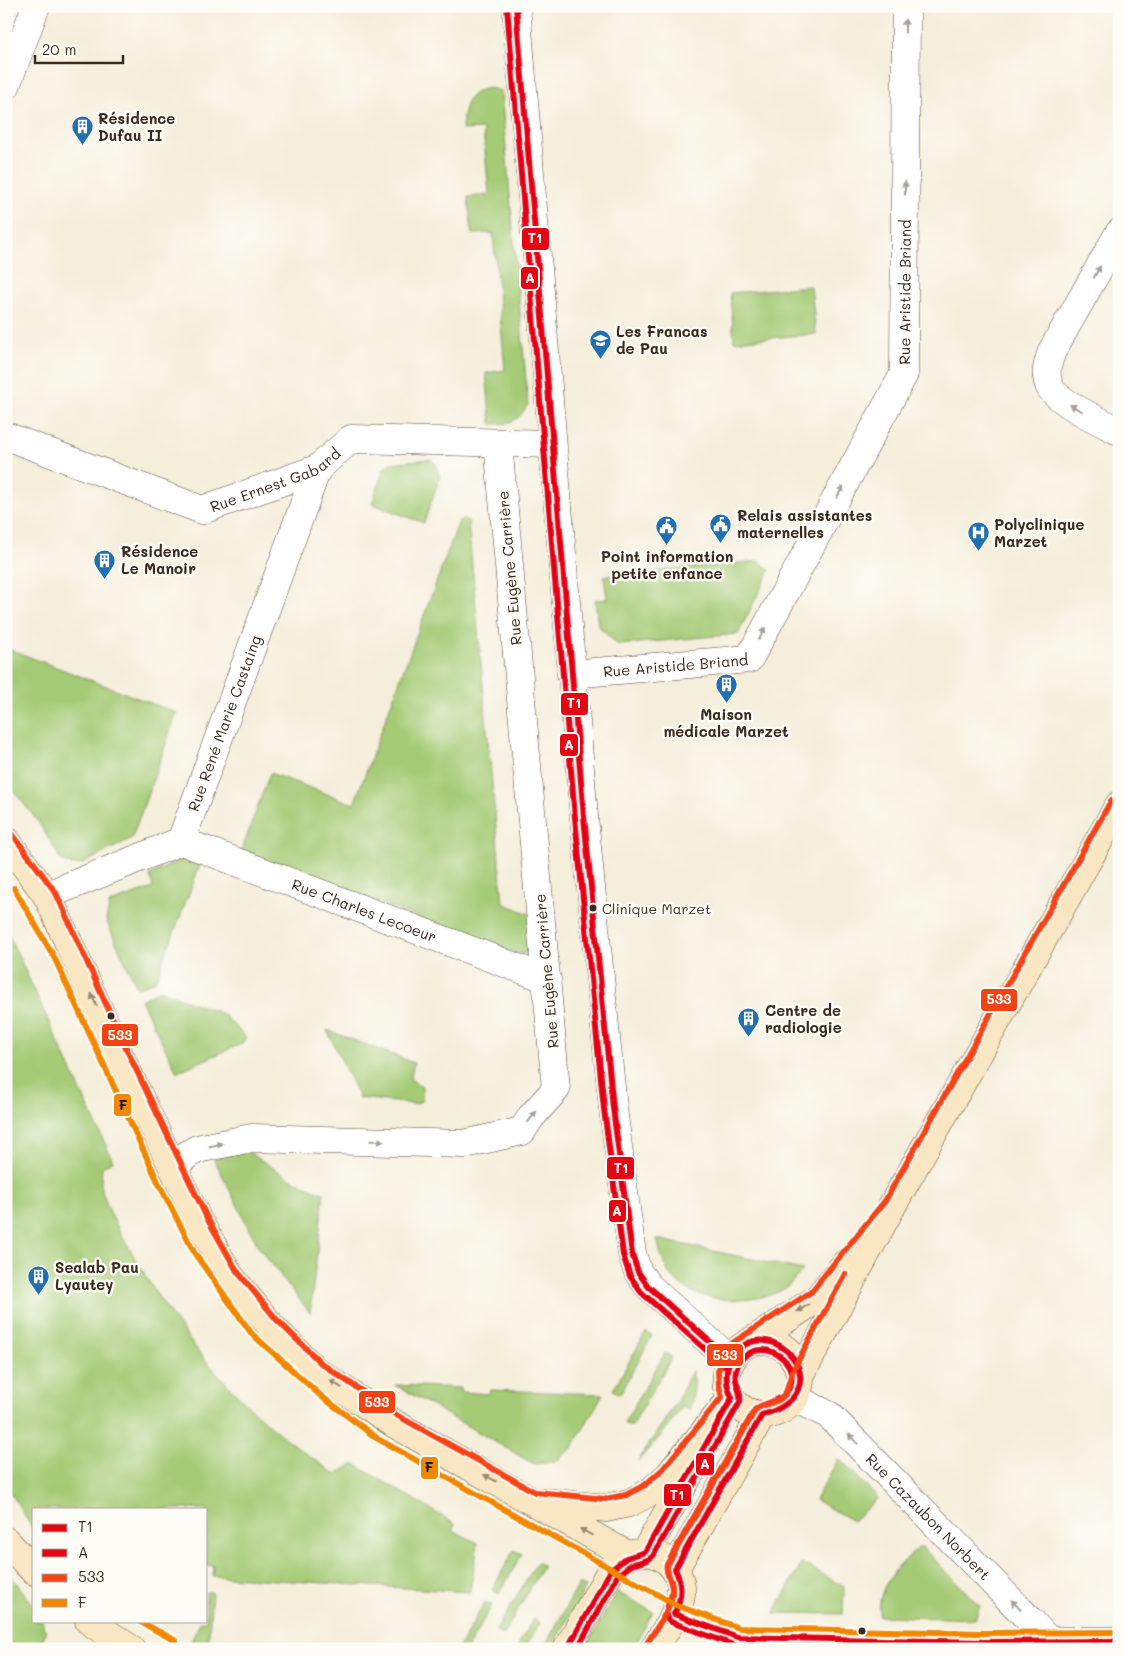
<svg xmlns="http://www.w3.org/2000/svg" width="1125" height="1655" font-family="Mali,sans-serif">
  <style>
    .green { fill: #a4ca74; stroke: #707a49 }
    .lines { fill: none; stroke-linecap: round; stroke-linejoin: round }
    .street-casing { stroke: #57473a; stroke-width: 29 }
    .secondary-casing { stroke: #57473a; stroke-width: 29 }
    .street { stroke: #fff; stroke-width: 28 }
    .secondary { stroke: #f9e7c3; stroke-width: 28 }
    .bus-1-casing { stroke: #fdfcf7; stroke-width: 10 }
    .bus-2-casing { stroke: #fdfcf7; stroke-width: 10 }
    .bus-3-casing { stroke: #fdfcf7; stroke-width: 10 }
    .bus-4-casing { stroke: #fdfcf7; stroke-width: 10 }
    .bus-1 { stroke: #e30613; stroke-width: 6 }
    .bus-2 { stroke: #e30613; stroke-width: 6 }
    .bus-3 { stroke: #f54214; stroke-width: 6 }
    .bus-4 { stroke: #f18700; stroke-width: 6 }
    .oneway { fill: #a79f9a }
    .oneway2 { fill: #9a8870 }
    .bus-dot { fill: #3b2a1e; stroke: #fdfcf7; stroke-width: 2 }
    .labels { text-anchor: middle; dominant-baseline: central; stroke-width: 5; stroke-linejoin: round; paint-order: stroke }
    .bus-label { font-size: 14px; fill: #3b2a1e; stroke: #fdfcf7; text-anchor: start }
    .poi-label { font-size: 15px; font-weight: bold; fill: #3b2a1e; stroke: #fdfcf7; text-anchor: start }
    .street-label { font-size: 15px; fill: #3b2a1e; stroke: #fdfcf7 }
    .line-badge { stroke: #fdfcf7; stroke-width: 2 }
    .badge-label { font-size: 14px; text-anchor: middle; font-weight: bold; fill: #fff }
    .pale-badge-label { font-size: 14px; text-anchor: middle; font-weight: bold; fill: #111 }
  </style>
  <rect width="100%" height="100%" fill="#fdfcf7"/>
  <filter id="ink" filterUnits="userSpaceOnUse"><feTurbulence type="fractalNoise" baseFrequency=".02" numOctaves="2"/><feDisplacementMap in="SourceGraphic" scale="10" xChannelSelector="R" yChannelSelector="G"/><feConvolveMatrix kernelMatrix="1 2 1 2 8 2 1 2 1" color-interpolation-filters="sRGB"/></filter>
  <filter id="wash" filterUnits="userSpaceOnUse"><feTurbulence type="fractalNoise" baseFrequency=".0096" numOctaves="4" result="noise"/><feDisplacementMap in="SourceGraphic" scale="20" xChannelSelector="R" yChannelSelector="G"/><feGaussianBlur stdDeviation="1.12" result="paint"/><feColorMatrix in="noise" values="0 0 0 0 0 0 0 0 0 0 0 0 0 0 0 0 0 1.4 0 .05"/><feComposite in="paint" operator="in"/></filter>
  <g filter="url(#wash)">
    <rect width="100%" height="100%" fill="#f5eedb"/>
    <!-- green -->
    <path class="green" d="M490,88L501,91L528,404C518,422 511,424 491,424L486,373L505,370L493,233L472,234L468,197L489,195L483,129L462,130C463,109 465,91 490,88Z
      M811,286L816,334L734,341L730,293Z
      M430,459L436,464L440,476L424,523L372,504L384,468L391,463Z
      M462,519L468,521L503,903L532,915L531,949L527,953L517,954L241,852L270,773L354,804L459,521Z
      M759,561L770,570L738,634L618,645L598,626L595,600L607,599L604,576Z
      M6,648L177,713L132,838L83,864L71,865L65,863L61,860L39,823L6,781Z
      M194,853L202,860L155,981L137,988L106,920L110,903L153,888L150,875Z
      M6,929L113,1161L102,1167C102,1174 100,1183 102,1190C108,1212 120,1232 131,1251C167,1316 211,1373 267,1423C288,1442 313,1458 336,1475L354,1464L455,1524L452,1530L478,1543L470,1592L212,1576L213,1566L206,1565V1509H34V1531L6,1485Z
      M159,990L223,1014L246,1038L241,1044L177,1072L141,1000Z
      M327,1030L414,1063L410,1079L422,1086V1101L414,1104L359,1098Z
      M244,1149C269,1165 295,1184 324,1193L310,1313L259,1248L214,1159Z
      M657,1239L803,1270C798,1275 793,1282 787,1287C759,1306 694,1305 672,1277C663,1266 660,1252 657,1239Z
      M646,1332L652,1336L620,1394L613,1390Z
      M665,1353L672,1357L631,1427L624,1423Z
      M692,1371C697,1384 693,1398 689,1410L682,1407L664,1432L638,1461L676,1403Z
      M395,1385L461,1388V1392L489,1394L490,1390L603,1394L572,1448L555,1462L534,1464Z
      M839,1458L878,1498L853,1521L815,1500Z
      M921,1546L980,1606L975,1619L879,1616C880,1610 879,1602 881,1596C887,1575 905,1560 921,1546Z
      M514,1550L522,1554L499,1594L492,1590Z
      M537,1562L543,1566L503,1635L496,1631Z
      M802,1563L844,1587L843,1614L774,1613Z
      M6,1569L34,1606V1621H42L44,1629L46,1630L40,1649H6Z
      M579,1584L586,1587L551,1649H543Z
      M206,1592H212L208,1648L191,1641L201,1621H206Z
      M617,1592L653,1612L633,1649H585Z
      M485,1602L492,1605L467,1649H458Z
      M533,1619L540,1623L525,1649H516Z"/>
  </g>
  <g filter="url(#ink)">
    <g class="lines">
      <defs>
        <g id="street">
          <path d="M516,6L584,817L613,1108L632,1254L638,1272L648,1286L730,1360"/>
          <path d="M6,86L36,6"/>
          <path d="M1119,233L1052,351C1048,363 1044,373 1049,385C1054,400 1103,423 1119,431"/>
          <path id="s1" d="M6,436L202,510L317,469L351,439L552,444"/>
          <path id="s2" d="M571,674L749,659L904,374L906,6"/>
          <path id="s3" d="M181,841L547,979"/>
          <path id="s4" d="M48,897L60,890L181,841L317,469"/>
          <path d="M174,1167L187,1155L197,1149L252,1138L464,1144L522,1131L531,1117L556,1089L498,443"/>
          <path id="s5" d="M794,1398L829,1415L1028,1618L1049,1641L1053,1649"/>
          <path d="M1049,1641H1119"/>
        </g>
        <path id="secondary" d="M6,840L48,897L116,1048L199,1222L230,1276L271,1326L316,1371L393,1423L629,1556
          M749,1343C802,1330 819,1398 774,1413C764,1416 753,1415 744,1410C720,1395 723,1369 738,1350L817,1299L847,1262
          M800,1376L892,1206L1119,805
          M542,1502L606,1508L629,1503L650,1492L669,1475L732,1398
          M6,1541L34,1571
          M645,1552L697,1461
          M675,1569L762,1415
          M89,1621L131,1649
          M567,1649L611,1570C618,1563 624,1556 633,1554C659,1547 683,1567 681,1594C680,1610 663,1634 654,1649"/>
      </defs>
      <!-- street casing -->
      <use href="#street" class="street-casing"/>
      <!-- secondary casing -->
      <use href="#secondary" class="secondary-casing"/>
      <!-- street -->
      <use href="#street" class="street"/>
      <!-- secondary -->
      <use href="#secondary" class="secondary"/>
      <defs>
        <path id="bus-1" d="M516,6L584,817L613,1108L632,1254L638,1272L648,1286L730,1360
          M567,1649L611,1570L626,1558L645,1552L732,1398C726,1385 724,1370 732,1357C769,1305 847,1391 762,1415L675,1569C683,1584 682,1599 674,1614L737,1637L983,1642L1119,1641"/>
        <path id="bus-2" d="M507,7L575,818L604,1109L623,1255L630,1276L641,1292L724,1366
          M577,1649L618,1575L631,1565L648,1560L653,1556L740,1402C743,1389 730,1380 738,1365C757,1330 810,1363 785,1394C777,1404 763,1402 755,1410L667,1565C665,1573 672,1580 672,1589C673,1599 665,1607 666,1617L671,1622L736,1646L885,1649"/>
        <path id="bus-3" d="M13,835L56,893L124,1044L207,1218L237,1271L277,1320L322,1364L398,1416L535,1492L605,1499L626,1495L645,1485L663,1469L722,1397L719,1386L718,1371L723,1358L731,1344L811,1292L885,1201L1111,801
          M646,1645C656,1628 673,1608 672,1587C672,1579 665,1573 667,1565L755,1410L759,1407L779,1400L786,1393L792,1372L845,1274"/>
        <path id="bus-4" d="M14,888L54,957L159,1184L195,1254L252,1334L321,1396L378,1439L678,1606L739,1628L983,1633L1119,1632
          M139,1621L176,1641"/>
      </defs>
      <!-- bus-1 casing -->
      <use href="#bus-1" class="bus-1-casing"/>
      <!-- bus-2 casing -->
      <use href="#bus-2" class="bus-2-casing"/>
      <!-- bus-3 casing -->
      <use href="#bus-3" class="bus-3-casing"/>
      <!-- bus-4 casing -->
      <use href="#bus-4" class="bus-4-casing"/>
      <!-- bus-1 -->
      <use href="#bus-1" class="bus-1"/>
      <!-- bus-2 -->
      <use href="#bus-2" class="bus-2"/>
      <!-- bus-3 -->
      <use href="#bus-3" class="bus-3"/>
      <!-- bus-4 -->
      <use href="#bus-4" class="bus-4"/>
    </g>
    <!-- one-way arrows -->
    <defs><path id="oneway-solid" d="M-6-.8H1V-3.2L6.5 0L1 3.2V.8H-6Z" transform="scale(1.25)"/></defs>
    <g class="oneway">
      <use href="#oneway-solid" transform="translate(905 26) rotate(-90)"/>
      <use href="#oneway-solid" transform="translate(905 188) rotate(-90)"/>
      <use href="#oneway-solid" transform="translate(1097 272) rotate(-61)"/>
      <use href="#oneway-solid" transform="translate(1076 408) rotate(-151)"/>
      <use href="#oneway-solid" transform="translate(840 492) rotate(-61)"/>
      <use href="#oneway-solid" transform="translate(762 634) rotate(-62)"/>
      <use href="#oneway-solid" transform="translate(532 1117) rotate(-52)"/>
      <use href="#oneway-solid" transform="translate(377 1141) rotate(2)"/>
      <use href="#oneway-solid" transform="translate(216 1145) rotate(-11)"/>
      <use href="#oneway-solid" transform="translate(853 1439) rotate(-134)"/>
      <use href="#oneway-solid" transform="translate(1016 1605) rotate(-134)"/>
    </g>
    <g class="oneway2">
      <use href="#oneway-solid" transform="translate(94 1000) rotate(-114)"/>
      <use href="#oneway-solid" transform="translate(803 1308) rotate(148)"/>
      <use href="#oneway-solid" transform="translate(336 1384) rotate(-146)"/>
      <use href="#oneway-solid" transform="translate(490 1478) rotate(-151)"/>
      <use href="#oneway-solid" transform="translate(586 1532) rotate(-151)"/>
    </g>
  </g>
  <!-- icons -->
  <defs>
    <symbol id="building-pin" viewBox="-11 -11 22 30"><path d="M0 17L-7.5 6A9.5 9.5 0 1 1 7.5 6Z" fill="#1f6fb2" stroke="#fdfcf7"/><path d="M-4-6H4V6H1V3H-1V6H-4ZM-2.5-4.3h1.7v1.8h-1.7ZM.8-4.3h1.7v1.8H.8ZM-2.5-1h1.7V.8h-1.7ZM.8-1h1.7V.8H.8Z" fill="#fff"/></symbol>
    <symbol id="school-pin" viewBox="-11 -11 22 30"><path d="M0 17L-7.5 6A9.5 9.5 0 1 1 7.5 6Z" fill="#1f6fb2" stroke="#fdfcf7"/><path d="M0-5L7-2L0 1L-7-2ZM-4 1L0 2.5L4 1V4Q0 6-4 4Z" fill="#fff"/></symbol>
    <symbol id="civic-pin" viewBox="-11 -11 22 30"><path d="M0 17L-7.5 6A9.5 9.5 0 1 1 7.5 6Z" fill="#1f6fb2" stroke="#fdfcf7"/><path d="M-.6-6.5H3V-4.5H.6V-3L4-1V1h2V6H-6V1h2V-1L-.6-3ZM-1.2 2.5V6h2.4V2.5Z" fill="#fff"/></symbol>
    <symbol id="hospital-pin" viewBox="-11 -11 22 30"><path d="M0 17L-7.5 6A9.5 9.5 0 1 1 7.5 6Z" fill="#1f6fb2" stroke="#fdfcf7"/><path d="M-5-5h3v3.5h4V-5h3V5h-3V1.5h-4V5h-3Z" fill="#fff"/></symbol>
  </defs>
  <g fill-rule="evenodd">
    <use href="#building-pin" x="70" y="114" width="25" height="34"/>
    <use href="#school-pin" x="588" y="328" width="25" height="34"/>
    <use href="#civic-pin" x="708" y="512" width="25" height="34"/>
    <use href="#civic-pin" x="654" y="514" width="25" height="34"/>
    <use href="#hospital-pin" x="966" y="520" width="25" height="34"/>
    <use href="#building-pin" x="92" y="548" width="25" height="34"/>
    <use href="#building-pin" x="714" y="672" width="25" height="34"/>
    <use href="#building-pin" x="736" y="1006" width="25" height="34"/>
    <use href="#building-pin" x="26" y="1264" width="25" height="34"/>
  </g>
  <!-- markers -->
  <g class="bus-dot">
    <circle cx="593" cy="908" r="4.5"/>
    <circle cx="111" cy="1016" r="4.5"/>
    <circle cx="862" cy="1631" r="4.5"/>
  </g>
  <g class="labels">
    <!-- bus labels -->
    <g class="bus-label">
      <text x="602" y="908">Clinique Marzet</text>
    </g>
    <!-- poi labels -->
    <g class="poi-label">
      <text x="98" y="118">Résidence<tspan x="98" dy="17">Dufau II</tspan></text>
      <text x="616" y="331">Les Francas<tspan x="616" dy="17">de Pau</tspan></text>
      <text x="737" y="515">Relais assistantes<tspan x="737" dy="17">maternelles</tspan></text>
      <text x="994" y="524">Polyclinique<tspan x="994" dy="17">Marzet</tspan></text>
      <text x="121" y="551">Résidence<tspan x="121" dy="17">Le Manoir</tspan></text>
      <text x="667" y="556" text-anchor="middle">Point information<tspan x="667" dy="17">petite enfance</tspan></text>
      <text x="726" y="714" text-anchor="middle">Maison<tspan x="726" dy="17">médicale Marzet</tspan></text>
      <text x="765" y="1010">Centre de<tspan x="765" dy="17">radiologie</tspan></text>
      <text x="55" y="1267">Sealab Pau<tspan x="55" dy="17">Lyautey</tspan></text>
    </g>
    <!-- street labels -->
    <g class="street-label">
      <text stroke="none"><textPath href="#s2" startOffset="585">Rue Aristide Briand</textPath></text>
      <text stroke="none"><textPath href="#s1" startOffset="289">Rue Ernest Gabard</textPath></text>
      <text transform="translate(509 568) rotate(-95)">Rue Eugène Carrière</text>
      <text stroke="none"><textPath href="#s2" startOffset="105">Rue Aristide Briand</textPath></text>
      <text stroke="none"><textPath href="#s4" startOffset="270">Rue René Marie Castaing</textPath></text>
      <text stroke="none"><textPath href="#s3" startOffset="196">Rue Charles Lecoeur</textPath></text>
      <text transform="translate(546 971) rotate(-95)">Rue Eugène Carrière</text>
      <text stroke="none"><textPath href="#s5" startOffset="181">Rue Cazaubon Norbert</textPath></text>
    </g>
  </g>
  <g class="line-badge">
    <rect x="521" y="227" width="29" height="24" rx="5" fill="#e30613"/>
    <rect x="520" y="266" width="19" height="24" rx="5" fill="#e30613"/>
    <rect x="560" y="692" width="29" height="24" rx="5" fill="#e30613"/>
    <rect x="559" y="733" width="20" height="24" rx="5" fill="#e30613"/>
    <rect x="980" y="988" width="38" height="24" rx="5" fill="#f54214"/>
    <rect x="101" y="1023" width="38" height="24" rx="5" fill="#f54214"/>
    <rect x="113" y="1093" width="19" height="24" rx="5" fill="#f18700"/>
    <rect x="606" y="1156" width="29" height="24" rx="5" fill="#e30613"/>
    <rect x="608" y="1199" width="19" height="24" rx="5" fill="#e30613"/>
    <rect x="706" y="1343" width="38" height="24" rx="5" fill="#f54214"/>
    <rect x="358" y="1390" width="38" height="24" rx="5" fill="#f54214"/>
    <rect x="695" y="1452" width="20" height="24" rx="5" fill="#e30613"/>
    <rect x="420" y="1456" width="19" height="24" rx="5" fill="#f18700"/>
    <rect x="663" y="1483" width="29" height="24" rx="5" fill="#e30613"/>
  </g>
  <g class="badge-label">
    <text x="535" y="243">T1</text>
    <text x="530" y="283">A</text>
    <text x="574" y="708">T1</text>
    <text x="569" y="750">A</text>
    <text x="999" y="1004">533</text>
    <text x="120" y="1040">533</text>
    <text x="621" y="1173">T1</text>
    <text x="617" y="1216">A</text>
    <text x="725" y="1360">533</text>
    <text x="377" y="1407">533</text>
    <text x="705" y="1469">A</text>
    <text x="677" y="1500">T1</text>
  </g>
  <g class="pale-badge-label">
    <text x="123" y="1110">F</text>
    <text x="429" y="1472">F</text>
  </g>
  <!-- margin -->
  <rect width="1125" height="1655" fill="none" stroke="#fdfcf7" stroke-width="25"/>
  <!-- legend -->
  <rect x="32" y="1508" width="175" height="115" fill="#fdfcf7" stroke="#afa8a0"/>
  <rect x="42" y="1524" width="25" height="8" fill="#e30613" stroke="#afa8a0"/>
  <text x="78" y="1532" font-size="15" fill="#3b2a1e">T1</text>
  <rect x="42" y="1549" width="25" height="8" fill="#e30613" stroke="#afa8a0"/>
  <text x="78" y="1558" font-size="15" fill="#3b2a1e">A</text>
  <rect x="42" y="1574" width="25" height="8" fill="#f54214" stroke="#afa8a0"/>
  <text x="78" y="1582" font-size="15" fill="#3b2a1e">533</text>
  <rect x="42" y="1599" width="25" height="8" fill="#f18700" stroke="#afa8a0"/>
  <text x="78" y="1608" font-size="15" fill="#3b2a1e">F</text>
  <!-- scale -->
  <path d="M35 55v8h88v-8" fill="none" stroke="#3b2a1e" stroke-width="2.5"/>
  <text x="42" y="55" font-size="15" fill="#3b2a1e" stroke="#fdfcf7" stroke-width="4" paint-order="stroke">20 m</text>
</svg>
